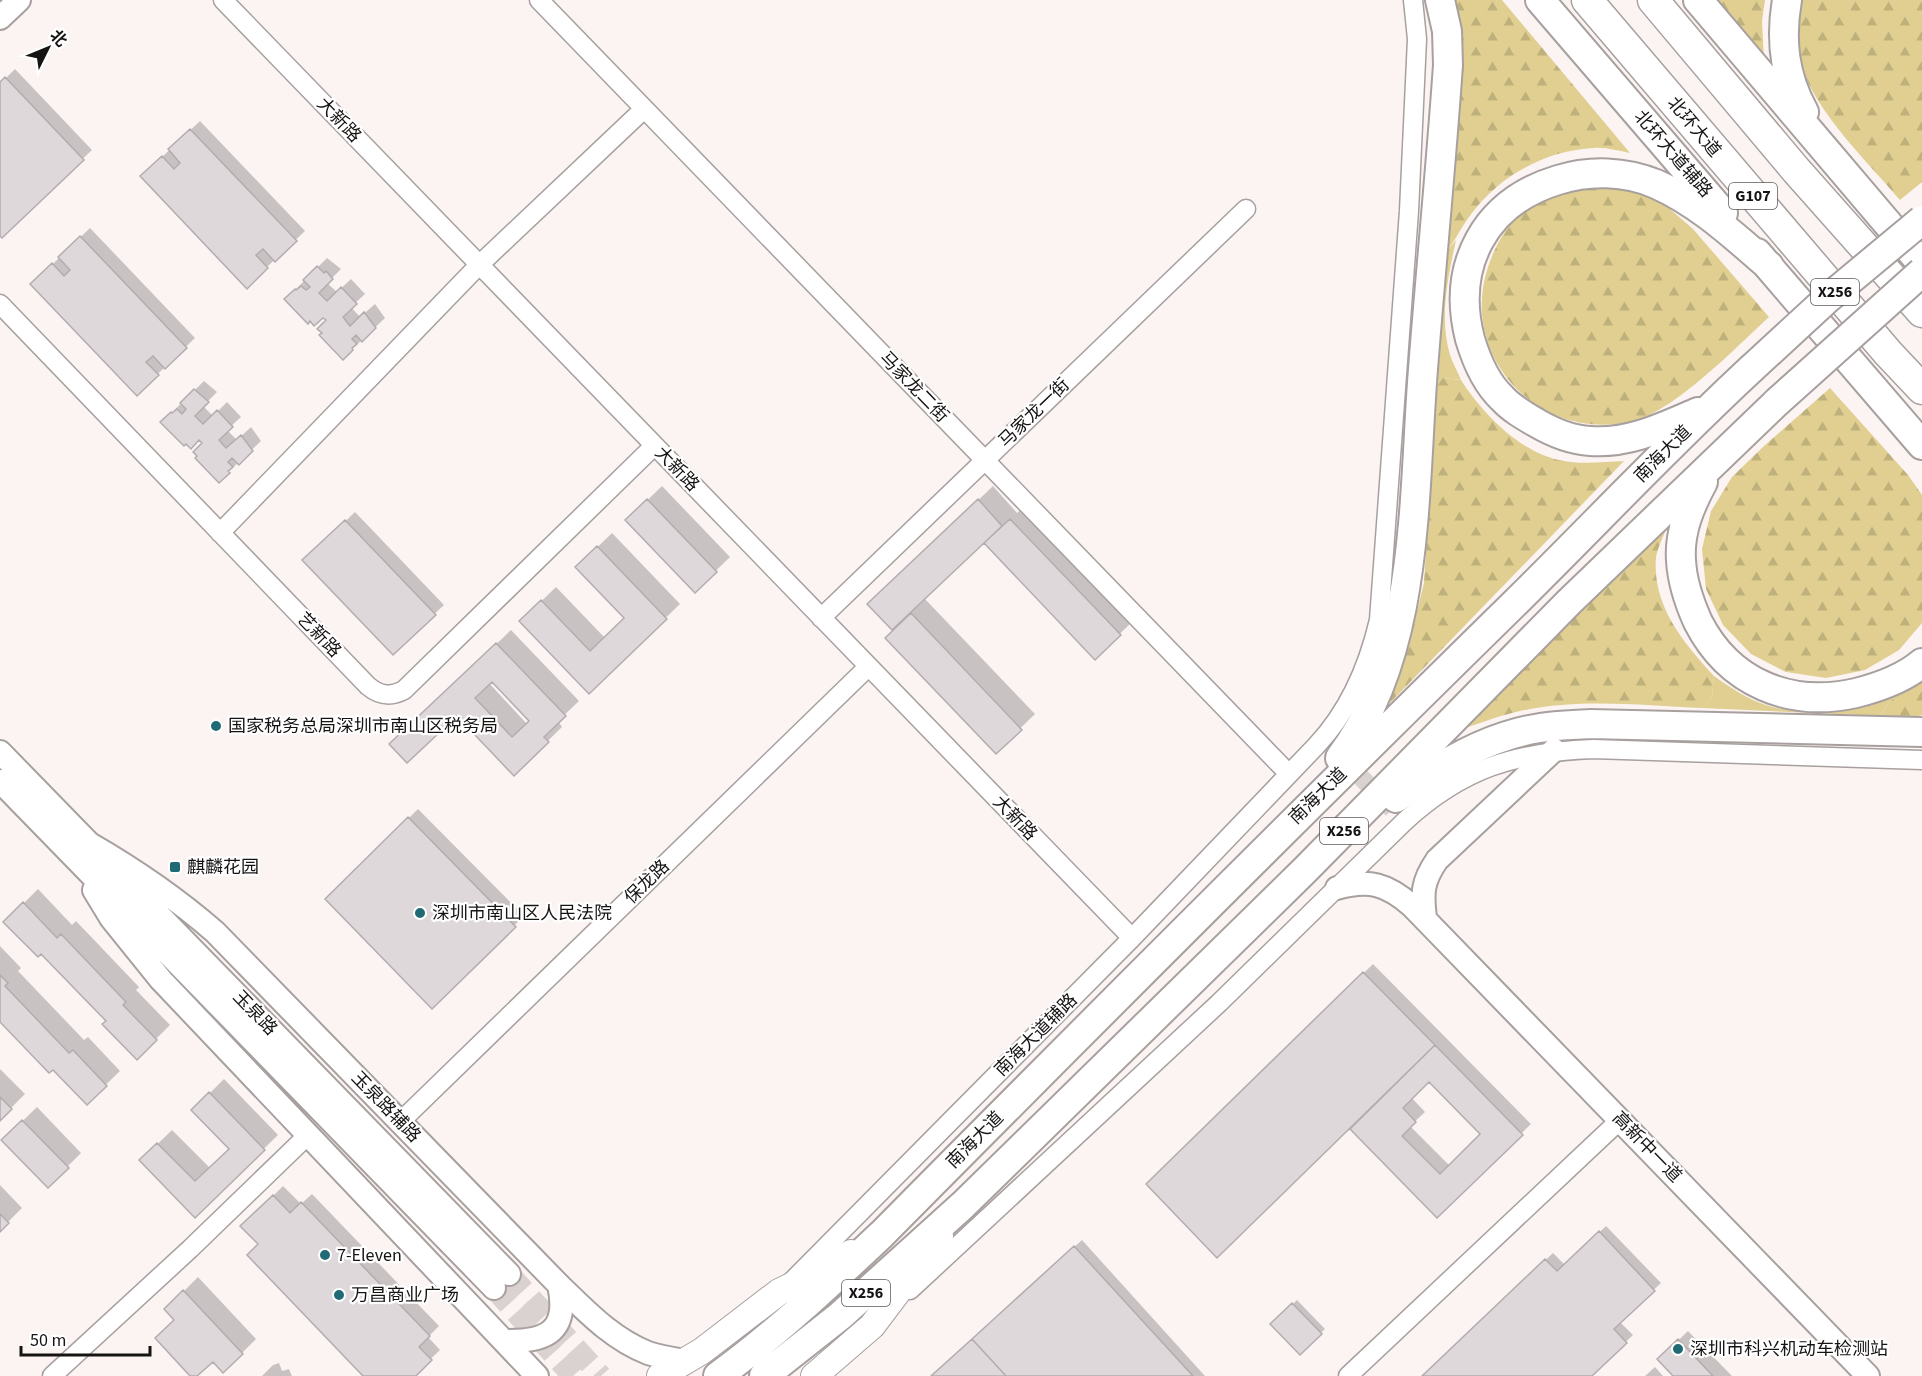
<svg xmlns="http://www.w3.org/2000/svg" width="1922" height="1376" font-family="'Source Sans 3','Noto Sans SC',sans-serif">
  <style>
    .green { fill: #e0cf90 }
    .forest { fill: url(#forest-firs) }
    .shadow { fill: #0003; fill-rule: evenodd }
    .building { fill: #dfd8db; stroke: #b3acaf; stroke-width: 1.5; fill-rule: evenodd }
    .lines { fill: none; stroke-linecap: round; stroke-linejoin: round }
    .minor-tunnel { stroke: #d9d2d1; stroke-width: 18; stroke-dasharray: 18 9; stroke-linecap: butt }
    .tertiary-tunnel { stroke: #d9d2d1; stroke-width: 22; stroke-dasharray: 22 11; stroke-linecap: butt }
    .minor-casing { stroke: #a7a09f; stroke-width: 21 }
    .tertiary-casing { stroke: #a7a09f; stroke-width: 26 }
    .secondary-casing { stroke: #a7a09f; stroke-width: 28 }
    .primary-casing { stroke: #a7a09f; stroke-width: 32 }
    .trunk-casing { stroke: #a7a09f; stroke-width: 33 }
    .minor { stroke: #fff; stroke-width: 18 }
    .tertiary { stroke: #fff; stroke-width: 22 }
    .secondary { stroke: #fff; stroke-width: 26 }
    .primary { stroke: #fff; stroke-width: 28 }
    .trunk { stroke: #fff; stroke-width: 30 }
    .primary-bridge-casing { stroke: #a7a09f; stroke-width: 32; stroke-linecap: butt }
    .primary-bridge { stroke: #fff; stroke-width: 28 }
    .poi-dot { fill: #206a75; stroke: #fff; stroke-width: 2 }
    .labels { text-anchor: middle; dominant-baseline: central; stroke-width: 4.5; stroke-linejoin: round; paint-order: stroke }
    .shield { fill: #fff; stroke: #5c5a5a; stroke-width: 1.5 }
    .shield-label { font-size: 16px; font-weight: bold; fill: #161413 }
    .street-label { font-size: 18px; fill: #161413; stroke: #fff }
    .poi-label { font-size: 18px; fill: #161413; stroke: #fff; text-anchor: start }
  </style>
  <defs>
    <pattern id="forest-firs" width="22" height="20" patternUnits="userSpaceOnUse" patternTransform="scale(1.5)"><rect width="22" height="20" fill="#e0cf90"/><path d="M5 1l3.5 6h-7zM16 11l3.5 6h-7z" fill="#bfb17b"/></pattern>
  </defs>
  <rect width="100%" height="100%" fill="#fbf4f3"/>
  <!-- green -->
  <path class="green" d="M1456,240C1448,277 1439,317 1450,355C1453,364 1458,372 1461,380L1443,378L1436,386L1446,252Z
    M1714,676C1731,688 1747,699 1766,705C1791,714 1847,713 1872,705C1880,702 1889,697 1897,693L1879,716L1702,708L1712,697Z"/>
  <!-- forest -->
  <path class="forest" d="M1455,0H1502L1630,153C1619,151 1605,147 1594,148C1546,150 1500,176 1472,213C1462,225 1456,240 1446,252L1458,18Z
    M1712,0H1765L1762,21L1764,61Z
    M1800,0H1922V182L1900,200C1864,157 1796,95 1796,36C1795,25 1799,12 1800,0Z
    M1588,185L1627,188L1663,203L1693,229L1769,317C1735,348 1676,410 1633,421C1540,444 1458,357 1488,267C1494,249 1504,229 1518,217C1539,199 1562,192 1588,185Z
    M1443,378L1461,380C1482,413 1520,452 1559,460C1580,465 1603,462 1624,461L1388,705L1408,648L1424,583L1436,386Z
    M1830,388L1908,475L1922,495V623L1899,650L1865,670L1826,678L1786,672L1751,654L1723,625L1706,589L1702,549L1711,511L1732,477L1764,446Z
    M1669,522C1665,533 1658,546 1656,557C1652,606 1683,642 1714,676L1712,697L1702,708C1642,705 1579,698 1520,711C1501,715 1481,723 1462,729Z
    M1922,677V715L1910,718L1879,716L1897,693Z"/>
  <!-- shadow -->
  <path class="shadow" d="M15,69L92,150L2,236L0,234V84Z
    M200,121L305,231L247,286L142,176Z
    M90,228L195,338L137,394L32,284Z
    M327,258L341,269L327,283L337,292L351,279L365,294L351,307L360,317L375,304L385,318L343,358L328,320L286,299Z
    M204,381L217,392L203,406L213,416L227,402L241,417L227,430L237,440L251,427L261,441L219,481L204,443L199,438L162,422Z
    M662,486L730,557L695,591L627,520Z
    M993,486L1017,513L1025,506L1134,620L1095,658L984,541L924,598L1035,714L996,752L894,630L870,604Z
    M355,512L444,605L393,653L305,560Z
    M612,533L680,604L589,692L521,621L556,587L605,638L625,618L577,567Z
    M511,630L579,701L558,721L562,727L514,774L457,713L406,730ZM492,680L531,721L527,724L489,683Z
    M418,809L524,916L432,1006L327,899Z
    M38,889L72,925L76,921L139,987L136,990L170,1025L137,1058L108,1021L41,952L5,922Z
    M0,946L21,968L18,971L84,1040L88,1037L120,1071L87,1103L53,1068L0,1020Z
    M1373,964L1531,1124L1437,1216L1350,1127L1148,1184ZM1429,1080L1483,1134L1450,1166L1410,1126L1425,1112L1412,1098Z
    M0,1069L25,1094L0,1119Z
    M224,1079L278,1135L195,1216L141,1160L172,1130L210,1168L231,1149L193,1110Z
    M37,1107L81,1153L48,1186L3,1140Z
    M0,1185L22,1208L0,1230Z
    M283,1186L301,1204L312,1194L439,1326L428,1337L440,1350L413,1376H365L260,1244L243,1226Z
    M1606,1226L1661,1283L1620,1322L1633,1335L1590,1376H1424L1553,1253L1565,1265Z
    M1082,1240L1205,1376H933Z
    M198,1277L256,1339L242,1353L213,1359L195,1376H192L176,1320L180,1295Z
    M1297,1300L1325,1329L1300,1353L1272,1324Z
    M1688,1331L1732,1376H1675L1659,1359Z
    M279,1363L282,1371L289,1369L292,1376H262L273,1365Z
    M1655,1367L1663,1376H1645Z"/>
  <!-- building -->
  <path class="building" d="M5,77L84,160L2,238L0,236V82Z
    M190,129L297,241L275,262L263,249L256,255L268,268L247,289L140,176L162,156L174,169L180,163L168,149Z
    M80,236L187,348L165,369L153,356L146,362L159,375L137,396L30,284L52,263L64,276L70,270L58,257Z
    M317,266L324,273L326,271L333,279L319,293L327,301L341,287L357,304L343,317L350,326L364,312L376,328L362,342L356,335L352,339L357,344L352,348L353,350L343,360L319,335L322,333L317,329L326,320L323,318L314,326L310,321L308,324L284,299L295,289L296,290L301,286L306,290L310,287L303,280Z
    M194,389L209,402L195,416L203,424L217,410L233,427L219,440L226,448L241,435L253,451L239,465L232,458L228,462L233,467L228,471L230,473L219,483L195,458L197,456L193,452L202,443L199,440L191,449L186,444L184,446L160,422L171,412L172,413L177,409L182,414L186,409L180,403Z
    M647,499L717,572L695,593L625,520Z
    M978,499L1002,526L892,630L867,604Z
    M1010,519L1121,635L1095,660L984,543Z
    M345,520L436,615L393,655L302,560Z
    M597,546L667,619L589,694L519,621L541,600L590,651L624,618L575,567Z
    M911,613L1022,730L996,754L885,638Z
    M496,643L566,716L544,737L549,742L514,776L457,716L407,763L389,744ZM492,682L529,721L512,737L475,698Z
    M408,817L516,927L432,1009L325,899Z
    M23,902L57,938L61,934L126,1002L123,1005L157,1040L137,1060L102,1024L106,1021L41,954L38,957L3,922Z
    M1363,972L1435,1045L1217,1258L1146,1184Z
    M0,975L8,983L5,986L69,1053L73,1050L107,1086L87,1105L53,1070L49,1073L0,1022Z
    M1435,1045L1523,1135L1437,1218L1350,1129ZM1429,1082L1480,1134L1440,1174L1402,1136L1416,1122L1403,1108Z
    M209,1092L265,1150L195,1218L139,1160L157,1143L195,1181L229,1149L191,1110Z
    M0,1097L12,1109L0,1121Z
    M22,1120L69,1168L48,1188L1,1140Z
    M273,1195L290,1213L301,1202L430,1336L419,1347L432,1360L416,1376H363L247,1255L258,1244L240,1226Z
    M0,1214L9,1223L0,1232Z
    M1599,1231L1655,1291L1614,1329L1627,1343L1592,1376H1422L1545,1259L1557,1271Z
    M1074,1246L1193,1376H1006L972,1339Z
    M183,1290L243,1354L223,1373L213,1362L197,1376H190L155,1338L174,1320L164,1309Z
    M1292,1303L1322,1334L1300,1355L1270,1324Z
    M972,1339L1006,1376H931Z
    M1678,1339L1713,1376H1673L1657,1359Z"/>
  <g class="lines">
    <!-- minor-tunnel -->
    <path class="minor-tunnel" d="M1342,758L1396,813"/>
    <!-- tertiary-tunnel -->
    <path class="tertiary-tunnel" d="M509,1274L601,1376
      M494,1288L573,1376"/>
    <defs>
      <path id="minor" d="M223,0L1132,938
        M539,0L1289,774
        M0,304L368,686C380,696 391,697 404,690L654,446
        M220,533L479,265L644,109
        M821,618L1246,209
        M400,1122L868,667
        M792,1281L1132,938L1316,746C1350,710 1368,667 1379,620L1409,211L1417,39L1413,0
        M910,1290L1219,1003L1405,821C1463,768 1516,752 1593,749L1922,760
        M52,1376L190,1249L308,1135
        M1348,1376L1620,1120"/>
      <path id="tertiary" d="M0,18L19,0
        M0,752L509,1274
        M0,781L494,1288
        M90,844C135,870 176,898 215,932L559,1285C586,1311 612,1339 648,1353C660,1357 673,1359 685,1361
        M1337,888C1369,879 1387,884 1412,906L1868,1376
        M94,890L111,918L161,980L537,1376
        M1425,918C1422,893 1422,882 1437,860L1554,750
        M505,1341C547,1342 569,1331 559,1285"/>
      <path id="secondary" d="M660,1376L702,1351L779,1292L828,1268L851,1253
        M814,1376L872,1326L940,1236"/>
      <path id="primary" d="M1540,0L1723,213
        M1698,0L1922,264
        M1787,0C1780,40 1784,76 1804,112
        M1757,253L1922,445
        M1698,412C1663,427 1629,444 1590,441C1570,440 1552,432 1535,422C1523,415 1511,408 1502,398C1486,383 1476,359 1470,339C1451,265 1485,202 1558,180C1590,170 1625,171 1656,184C1699,203 1734,236 1769,266
        M1703,482C1690,506 1679,532 1681,560C1682,582 1689,602 1698,622C1729,683 1790,708 1856,693C1880,687 1903,679 1922,663
        M1340,758C1420,652 1413,495 1423,369C1431,267 1441,166 1448,65L1447,31L1440,0
        M1396,798C1437,766 1487,736 1540,728C1556,725 1574,725 1590,724L1922,732
        M718,1376C777,1333 829,1284 882,1234C1092,1022 1302,812 1515,603C1594,525 1670,444 1751,369
        M764,1376L840,1316L963,1205L1305,870L1569,602L1777,402"/>
      <path id="trunk" d="M1587,0L1888,353L1922,389
        M1653,0L1796,170L1922,312"/>
    </defs>
    <!-- minor casing -->
    <use href="#minor" class="minor-casing"/>
    <!-- tertiary casing -->
    <use href="#tertiary" class="tertiary-casing"/>
    <!-- secondary casing -->
    <use href="#secondary" class="secondary-casing"/>
    <!-- primary casing -->
    <use href="#primary" class="primary-casing"/>
    <!-- trunk casing -->
    <use href="#trunk" class="trunk-casing"/>
    <!-- minor -->
    <use href="#minor" class="minor"/>
    <!-- tertiary -->
    <use href="#tertiary" class="tertiary"/>
    <!-- secondary -->
    <use href="#secondary" class="secondary"/>
    <!-- primary -->
    <use href="#primary" class="primary"/>
    <!-- trunk -->
    <use href="#trunk" class="trunk"/>
    <defs>
      <path id="primary-bridge" d="M1751,369L1827,299L1922,220
        M1777,402L1922,272"/>
    </defs>
    <!-- primary-bridge casing -->
    <use href="#primary-bridge" class="primary-bridge-casing"/>
    <!-- primary-bridge -->
    <use href="#primary-bridge" class="primary-bridge"/>
  </g>
  <!-- markers -->
  <g class="poi-dot">
    <circle cx="216" cy="726" r="6"/>
    <rect x="169" y="861" width="12" height="12" rx="3"/>
    <circle cx="420" cy="913" r="6"/>
    <circle cx="325" cy="1255" r="6"/>
    <circle cx="339" cy="1295" r="6"/>
    <circle cx="1678" cy="1349" r="6"/>
  </g>
  <g class="labels">
    <!-- shield labels -->
    <g class="shield">
      <rect x="1729" y="183" width="48" height="26" rx="4.5"/>
      <rect x="1811" y="279" width="48" height="26" rx="4.5"/>
      <rect x="1320" y="818" width="48" height="26" rx="4.5"/>
      <rect x="842" y="1280" width="48" height="26" rx="4.5"/>
    </g>
    <g class="shield-label">
      <text x="1753" y="196">G107</text>
      <text x="1835" y="292">X256</text>
      <text x="1344" y="831">X256</text>
      <text x="866" y="1293">X256</text>
    </g>
    <!-- street labels -->
    <g class="street-label">
      <text transform="translate(339 120) rotate(46)">大新路</text>
      <text transform="translate(1694 127) rotate(50)">北环大道</text>
      <text transform="translate(1673 154) rotate(49)">北环大道辅路</text>
      <text transform="translate(914 387) rotate(46)">马家龙二街</text>
      <text transform="translate(1034 413) rotate(-44)">马家龙一街</text>
      <text transform="translate(1663 454) rotate(-45)">南海大道</text>
      <text transform="translate(677 469) rotate(46)">大新路</text>
      <text transform="translate(319 635) rotate(46)">艺新路</text>
      <text transform="translate(1318 796) rotate(-44)">南海大道</text>
      <text transform="translate(1015 818) rotate(46)">大新路</text>
      <text transform="translate(647 882) rotate(-44)">保龙路</text>
      <text transform="translate(255 1013) rotate(46)">玉泉路</text>
      <text transform="translate(1036 1035) rotate(-45)">南海大道辅路</text>
      <text transform="translate(386 1107) rotate(46)">玉泉路辅路</text>
      <text transform="translate(975 1140) rotate(-45)">南海大道</text>
      <text transform="translate(1647 1147) rotate(46)">高新中一道</text>
    </g>
    <!-- poi labels -->
    <g class="poi-label">
      <text x="228" y="726">国家税务总局深圳市南山区税务局</text>
      <text x="187" y="867">麒麟花园</text>
      <text x="432" y="913">深圳市南山区人民法院</text>
      <text x="337" y="1255">7-Eleven</text>
      <text x="351" y="1295">万昌商业广场</text>
      <text x="1690" y="1349">深圳市科兴机动车检测站</text>
    </g>
  </g>
  <!-- north arrow -->
  <g transform="translate(48 48) rotate(47)" stroke="#ffffff" stroke-width="4.5" paint-order="stroke">
  <path d="M0-4.5L10 22L0 15L-10 22Z" fill="#161413"/>
  <text y="-9" font-size="16" font-weight="bold" text-anchor="middle" fill="#161413">北</text>
  </g>
  <!-- scale -->
  <path d="M21 1346v9h129v-9" fill="none" stroke="#161413" stroke-width="3"/>
  <text x="30" y="1346" font-size="18" fill="#161413" stroke="#ffffff" stroke-width="4.5" paint-order="stroke">50 m</text>
</svg>
